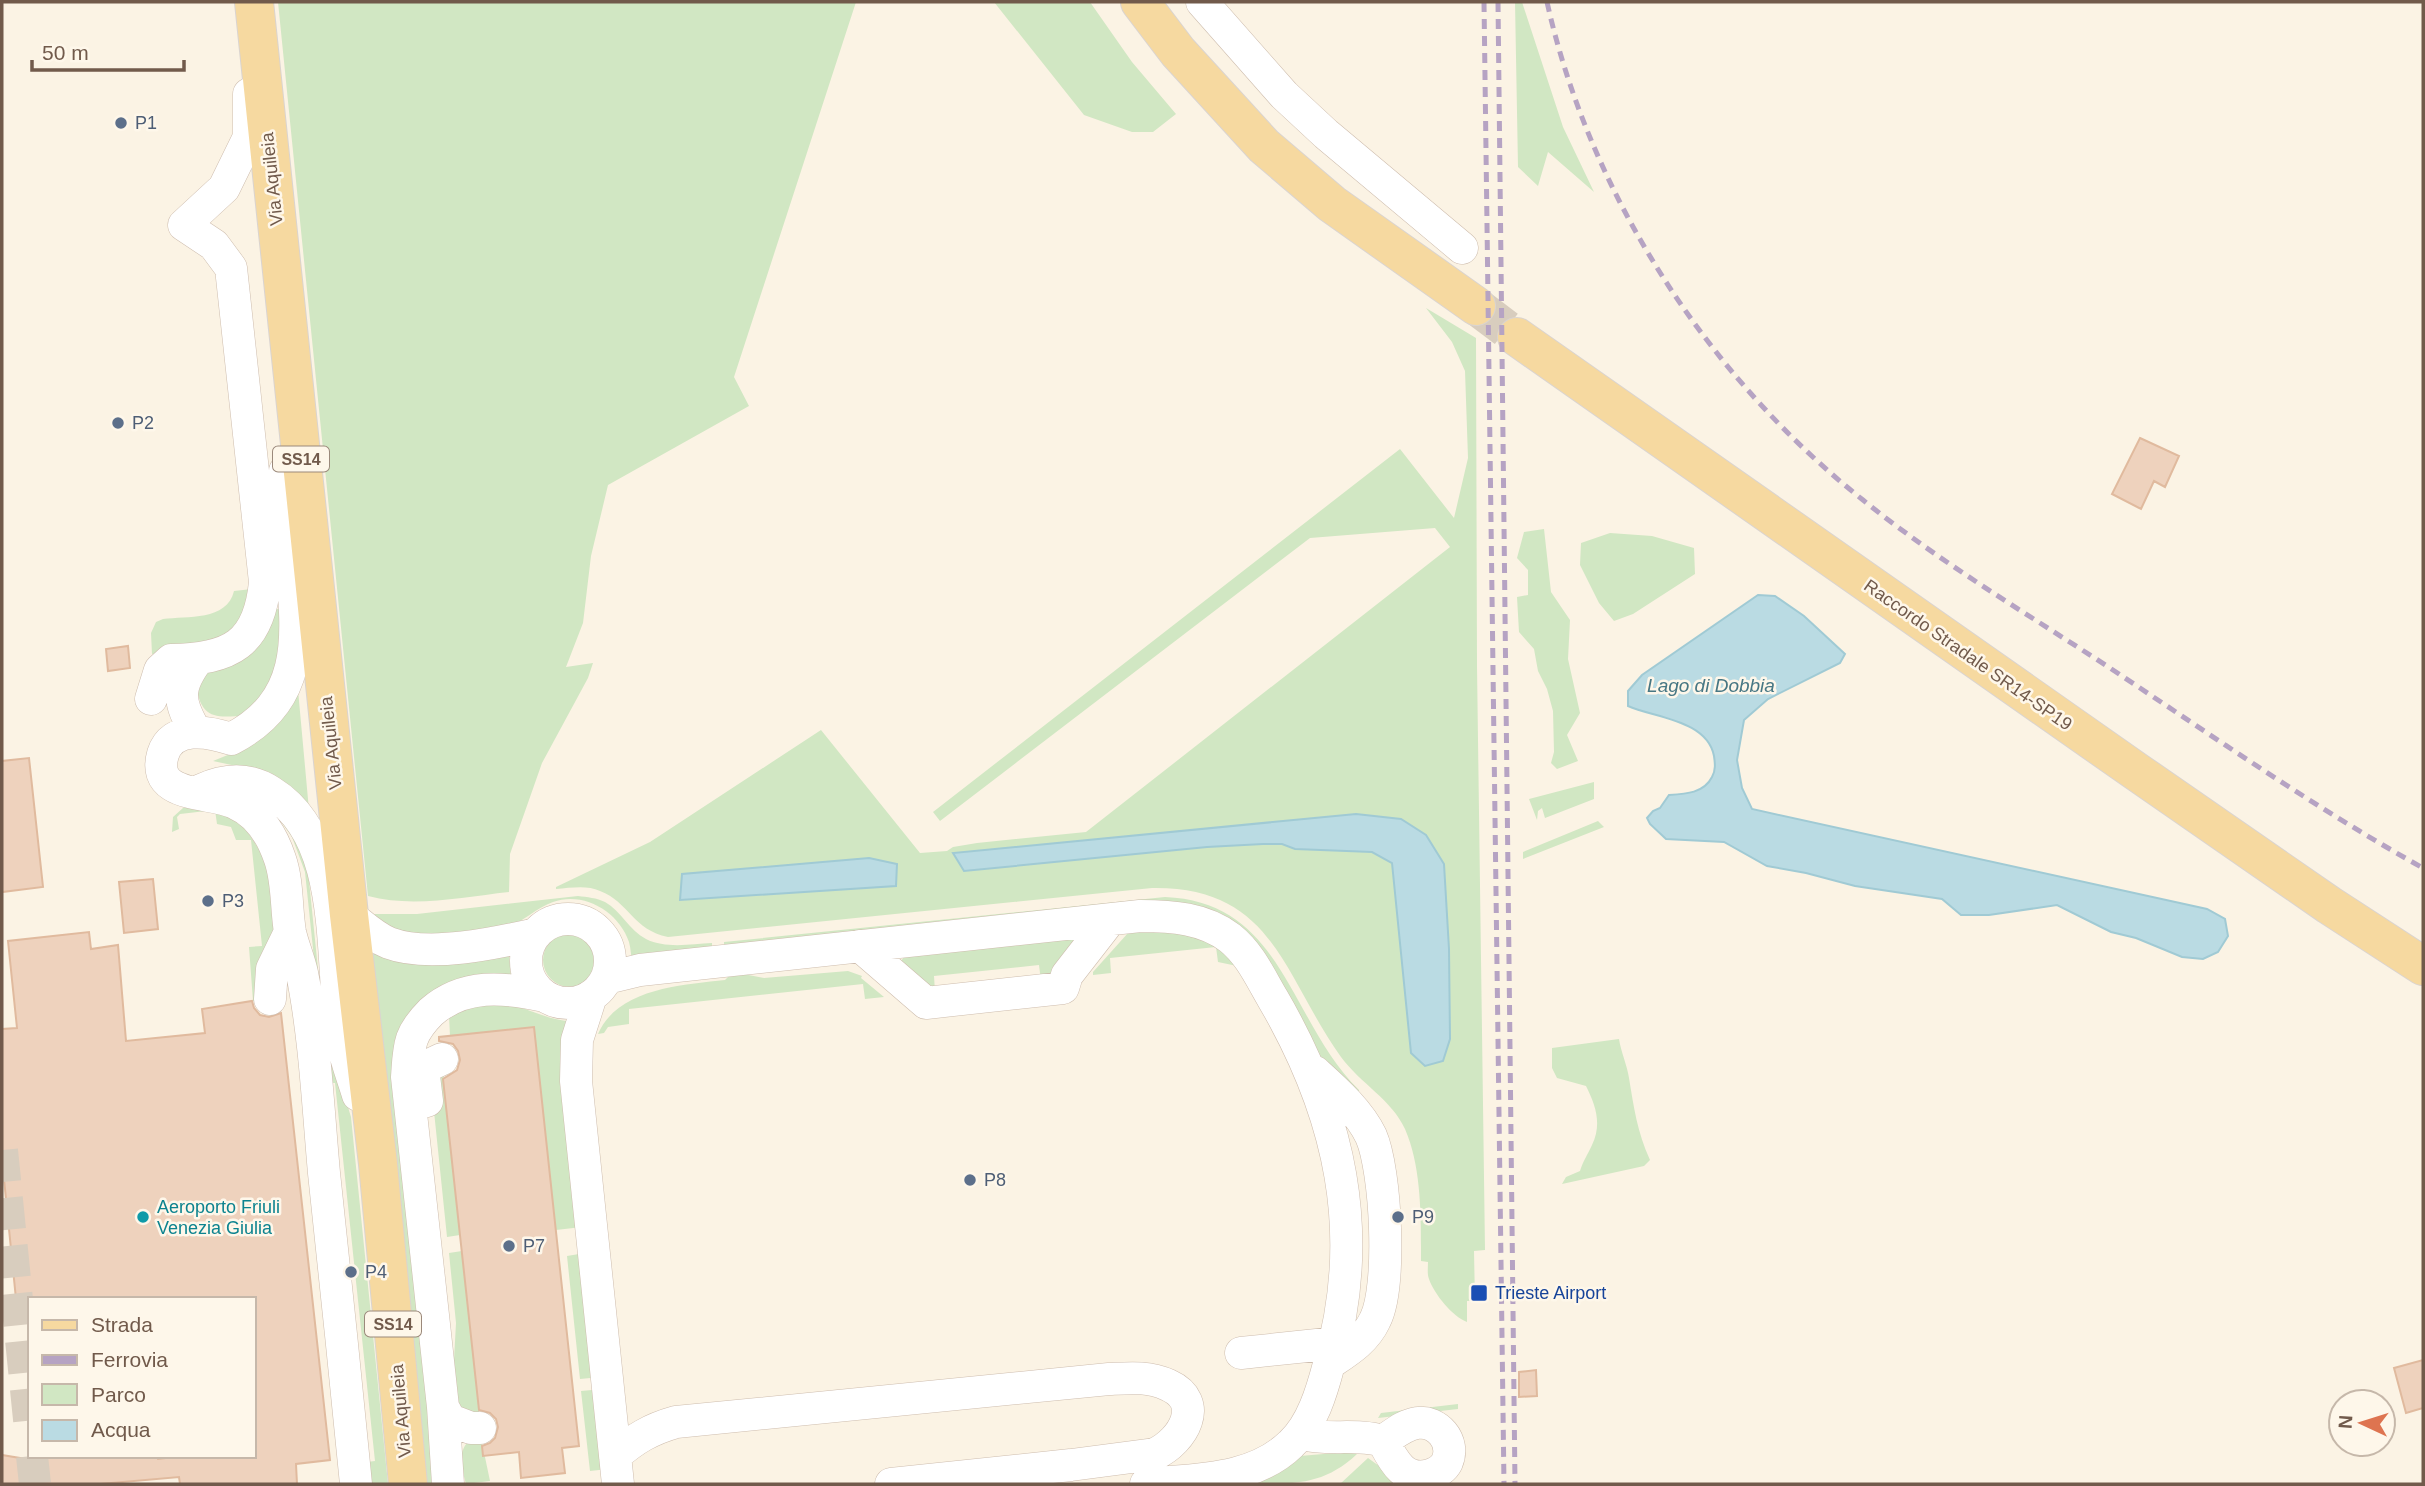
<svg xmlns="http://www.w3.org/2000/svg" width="2425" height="1486" font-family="Arial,sans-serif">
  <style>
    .green { fill: #d1e7c3; fill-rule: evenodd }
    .water { fill: #badbe3; stroke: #a0cad4; stroke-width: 2 }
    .building { fill: #eed2bd; stroke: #e0ba9e; stroke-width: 2 }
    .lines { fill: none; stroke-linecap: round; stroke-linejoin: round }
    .minor-tunnel { stroke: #d8cdbe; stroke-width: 32; stroke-dasharray: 32 16; stroke-linecap: butt }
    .major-tunnel { stroke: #d8cdbe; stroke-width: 38; stroke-dasharray: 38 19; stroke-linecap: butt }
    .minor-casing { stroke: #cebdae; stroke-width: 33 }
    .major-casing { stroke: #dad4d0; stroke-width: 40 }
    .minor { stroke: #fff; stroke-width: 32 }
    .major { stroke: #f6d9a0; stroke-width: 38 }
    .rail { stroke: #b6a3c3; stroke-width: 5; stroke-dasharray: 10 7; stroke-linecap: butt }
    .service-dot { fill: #5c6f8a; stroke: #fef7ea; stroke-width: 2.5 }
    .culture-dot { fill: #0f9aa8; stroke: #fef7ea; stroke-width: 2.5 }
    .transit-dot { fill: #1a4fb4; stroke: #fef7ea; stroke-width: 2.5 }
    .labels { text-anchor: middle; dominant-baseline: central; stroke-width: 5; stroke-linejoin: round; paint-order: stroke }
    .shield { fill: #fef7ea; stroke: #9b897b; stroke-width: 2 }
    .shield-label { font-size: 16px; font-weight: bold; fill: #715a4b }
    .service-label { font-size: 18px; fill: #4e5e75; stroke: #fef7ea; text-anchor: start }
    .street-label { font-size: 18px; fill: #715a4b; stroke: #fef7ea }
    .culture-label { font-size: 18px; fill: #0d838f; stroke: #fef7ea; text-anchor: start }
    .transit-label { font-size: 18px; fill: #164399; stroke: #fef7ea; text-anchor: start }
    .water-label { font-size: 19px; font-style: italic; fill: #477784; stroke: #fef7ea }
  </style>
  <rect width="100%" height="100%" fill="#fbf3e4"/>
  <!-- green -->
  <path class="green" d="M278,2H856L734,377L749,406L608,485L591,556L583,623L566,667L593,663L588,678L542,763L510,854L509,892C463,897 413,908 368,896Z
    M994,2H1090L1132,62L1176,114L1153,132H1132L1084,115Z
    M1515,2H1522L1563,127L1594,192L1548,152L1538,186L1518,167Z
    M1426,308L1476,338L1477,666L1485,1250L1474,1251L1475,1301H1467V1322C1453,1317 1434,1294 1429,1279C1427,1274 1428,1267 1428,1262L1421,1261C1421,1219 1422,1168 1405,1129C1392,1100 1360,1083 1341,1057C1283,976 1274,886 1152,888L668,937C633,930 629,902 600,891C587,885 571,888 556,889V887L650,842L821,730L920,853L947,851L953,847L977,843L1086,832L1450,547L1435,528L1310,538L940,821L933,812L1400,449L1454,518L1468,458L1465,371L1452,342ZM1356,814L1401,819L1411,1053L1392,863L1372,852L1295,849L1282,844H1263L1207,847L964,871L953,854ZM683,874L896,886L681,900Z
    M1544,529L1551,592L1570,620L1568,659L1580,713L1567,735L1578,761L1557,769L1551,763L1554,752L1553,711L1547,689L1538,671L1534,649L1519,632L1517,597L1528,595V570L1517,558L1524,532Z
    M1610,533L1652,536L1694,548L1695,574L1633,614L1614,621L1599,603L1580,565L1581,543Z
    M252,589L248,617L209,647L152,654L151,633L156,622L163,619C187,616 227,621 234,591Z
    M275,609H283L280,671L246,715C214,719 200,718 196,683Z
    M298,690L309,810L255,770L213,761L240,750Z
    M1594,782V799L1545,818L1542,808L1538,811L1537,820L1529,799Z
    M183,808H215L244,826L267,862L277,921L265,1000L253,1001L249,947L262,946L251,840H236L231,827L217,824L215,810L180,814L177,817L179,829L172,832L173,817Z
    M279,814L307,861L324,1028L351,1117L388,1484H369L367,1462L375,1461L335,1083H327L305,872L292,837L277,816Z
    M1598,821L1604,827L1523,859V852Z
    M578,896C587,897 597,898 605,902C621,911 629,930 646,939C666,949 691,944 712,943V950L632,963C631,957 631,949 629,942C619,912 584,891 553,902C536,908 523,922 506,928C489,933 417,938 400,934C390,932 381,923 373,917L375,914H417Z
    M1165,897C1284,902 1288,1020 1359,1090V1104L1336,1081L1228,922L724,948V942Z
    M1164,928L1218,944L1237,966L1218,962L1216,947L1110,958L1111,973L1093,975V972L1128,933Z
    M543 960a27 27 0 1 1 54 0a27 27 0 1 1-54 0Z
    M1073,938L1077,940L1053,972L1041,981L1039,965L934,976L935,992L899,963L906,955Z
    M375,951L509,952L511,978L409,1021L439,1484H426L373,954Z
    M848,971L862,976L861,978L884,997L865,999L863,984L629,1009V1024L608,1027L604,1033L598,1034C618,988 682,985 725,980L733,972L764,978Z
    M507,1003C530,1009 551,1022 574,1021L601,1377L580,1379L567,1256L585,1253L582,1227L556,1230L534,1027L450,1036L449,1015L463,1007Z
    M1619,1039C1621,1052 1627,1065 1629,1078C1634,1108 1637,1131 1650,1160L1644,1166L1562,1184L1566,1177L1580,1171C1583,1161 1588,1154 1592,1145C1602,1124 1596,1106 1586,1086L1557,1078L1552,1068V1048Z
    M443,1071L460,1235L447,1237L432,1092Z
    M462,1251L480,1421L460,1416L453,1378L456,1323L449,1253Z
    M603,1389L608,1469L590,1471L581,1391Z
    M1458,1404V1409L1378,1418L1381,1413Z
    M481,1438L490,1481L466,1484C462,1469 456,1451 471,1439Z
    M1347,1452L1357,1454C1323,1486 1293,1484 1245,1484L1300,1456Z
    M1368,1458L1404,1484H1340Z"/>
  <!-- water -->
  <path class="water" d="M1758,595L1775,596L1804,616L1845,654L1840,663L1768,699L1744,720L1737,760L1742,788L1752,809L2207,909L2225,919L2228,936L2218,952L2203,959L2182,957L2136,938L2111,932L2057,905L1989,915H1961L1942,899L1855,886L1806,873L1767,866L1724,842L1666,839L1650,824L1647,818L1653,811L1660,808L1669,795C1686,794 1704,793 1712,777C1716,770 1715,763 1714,756C1707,720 1655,718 1628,706V691L1642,675Z
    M1356,814L1401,819L1426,835L1444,864L1449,949L1450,1039L1443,1061L1425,1066L1411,1053L1392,863L1372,852L1295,849L1282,844H1263L1207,847L964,871L953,853Z
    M869,858L897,864L896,886L680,900L682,874Z"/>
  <!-- building -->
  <path class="building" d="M2140,438L2179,456L2165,487L2154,481L2141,509L2112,494Z
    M128,646L130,668L108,671L106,649Z
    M29,758L43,887L2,892V761Z
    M153,879L158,929L124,933L119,882Z
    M89,932L91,949L118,945L126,1041L205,1033L202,1009L252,1001L254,1008L260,1015L269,1017L281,1013L330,1460L296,1464L297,1484H180L179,1477L100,1484H2V1455L32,1460V1456H157L158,1459L183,1456H254V1299H16L2,1159V1029L17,1028L8,941Z
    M534,1027L579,1446L562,1448L565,1473L521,1478L519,1452L483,1456L482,1446L490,1443L495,1438L498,1427L496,1419L490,1413L479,1410L443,1079L457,1070L460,1060L458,1051L453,1044L439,1041V1037Z
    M2423,1360V1408L2406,1413L2394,1368Z
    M1536,1370L1537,1396L1519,1397V1372Z"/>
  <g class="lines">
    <!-- minor-tunnel -->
    <path class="minor-tunnel" d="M2,1150L30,1429
      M32,1456L35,1484"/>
    <!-- major-tunnel -->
    <path class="major-tunnel" d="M1476,306L1517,337"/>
    <defs>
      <path id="minor" d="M1202,2L1284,95L1326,134L1462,248
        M285,471C287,504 290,537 292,569C298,640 304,701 231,739C208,731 172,725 163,754C150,799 211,791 235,803C258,813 272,835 280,859C288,882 286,908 290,932C293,946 299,959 302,973C315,1038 318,1107 324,1173C335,1277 346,1380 356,1484
        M151,699L160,670L171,660C231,659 259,644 265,582L231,268L214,245L184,225L224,188L249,137V94
        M196,732C178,702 176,688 198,659
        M201,790C225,779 248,777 271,792C348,840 328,967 343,1044C346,1061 353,1078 358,1095
        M349,915C362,925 374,937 389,943C429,958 496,943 536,934
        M526 961a42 42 0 1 1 84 0a42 42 0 1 1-84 0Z
        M860,946L926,1003L1063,988L1067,975L1109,921
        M607,978L640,970L1140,916C1172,916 1204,918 1230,938C1250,954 1260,977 1273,999C1340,1114 1367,1233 1329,1364C1322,1391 1312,1425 1291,1444C1253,1481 1196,1479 1146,1484
        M591,996L577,1040L576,1081L618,1484
        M270,999L272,969L290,932
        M1315,1072C1335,1090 1359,1111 1371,1136C1386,1170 1392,1287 1375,1320C1365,1341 1348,1351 1330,1363
        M427,1101L423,1068L442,1059
        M1241,1353L1336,1343
        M443,1407L450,1420L471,1428H480
        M1301,1434C1328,1441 1356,1433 1383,1441C1393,1460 1404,1483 1430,1475C1437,1473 1444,1468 1447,1462C1456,1441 1437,1420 1417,1423C1404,1425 1394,1434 1383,1441
        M615,1456C634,1439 651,1429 676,1422L1109,1379C1129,1378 1149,1376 1168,1385C1206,1402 1183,1441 1155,1454L1071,1465L891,1484
        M448,1484L443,1407L407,1077C408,1064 408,1051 412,1039C416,1028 423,1020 431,1012C464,983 504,987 544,996"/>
      <path id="major" d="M254,2L349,915L378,1164L408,1484
        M1140,2L1178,52L1264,146L1332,204L1476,306
        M1517,337L2137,772L2329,905L2423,966"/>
    </defs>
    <!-- minor casing -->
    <use href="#minor" class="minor-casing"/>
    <!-- major casing -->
    <use href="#major" class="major-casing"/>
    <!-- minor -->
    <use href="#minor" class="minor"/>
    <!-- major -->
    <use href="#major" class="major"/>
    <!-- rail -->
    <path class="rail" d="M1484,2L1504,1484
      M1498,2L1515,1484
      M1547,2C1590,195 1708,377 1863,500C1942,564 2031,616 2116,672C2217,739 2317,809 2423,868"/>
  </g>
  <!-- markers -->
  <g class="service-dot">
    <circle cx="121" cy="123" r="7"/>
    <circle cx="118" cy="423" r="7"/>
    <circle cx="208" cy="901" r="7"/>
    <circle cx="970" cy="1180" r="7"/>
    <circle cx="1398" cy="1217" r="7"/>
    <circle cx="509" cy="1246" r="7"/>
    <circle cx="351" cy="1272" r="7"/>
  </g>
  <circle class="culture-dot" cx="143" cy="1217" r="7"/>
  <rect class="transit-dot" x="1470" y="1284" width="18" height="18" rx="3.5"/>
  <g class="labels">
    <!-- shield labels -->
    <g class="shield">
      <rect x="273" y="446.5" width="56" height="25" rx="5"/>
      <rect x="365" y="1311.5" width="56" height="25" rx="5"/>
    </g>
    <g class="shield-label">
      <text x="301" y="459">SS14</text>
      <text x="393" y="1324">SS14</text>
    </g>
    <!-- service labels -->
    <g class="service-label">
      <text x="135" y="123">P1</text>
      <text x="132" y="423">P2</text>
      <text x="222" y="901">P3</text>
      <text x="984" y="1180">P8</text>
      <text x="1412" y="1217">P9</text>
      <text x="523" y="1246">P7</text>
      <text x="365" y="1272">P4</text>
    </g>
    <!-- street labels -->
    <g class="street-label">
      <text transform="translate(272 179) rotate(-96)">Via Aquileia</text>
      <text transform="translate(1968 655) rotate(35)">Raccordo Stradale SR14-SP19</text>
      <text transform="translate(331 743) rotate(-96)">Via Aquileia</text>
      <text transform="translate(401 1411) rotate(-95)">Via Aquileia</text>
    </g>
    <!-- culture labels -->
    <g class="culture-label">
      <text x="157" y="1207">Aeroporto Friuli<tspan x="157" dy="21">Venezia Giulia</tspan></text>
    </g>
    <!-- transit labels -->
    <g class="transit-label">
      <text x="1495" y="1293">Trieste Airport</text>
    </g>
    <!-- water labels -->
    <g class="water-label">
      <text x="1711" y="685">Lago di Dobbia</text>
    </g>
  </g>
  <!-- border -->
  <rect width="2425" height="1486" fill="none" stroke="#715a4b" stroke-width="7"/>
  <!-- legend -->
  <rect x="28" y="1297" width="228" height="161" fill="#fef7ea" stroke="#c6b8aa" stroke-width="2"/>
  <rect x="42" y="1320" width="35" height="10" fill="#f6d9a0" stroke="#c6b8aa" stroke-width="2"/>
  <text x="91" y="1332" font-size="21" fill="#715a4b">Strada</text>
  <rect x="42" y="1355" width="35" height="10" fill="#b6a3c3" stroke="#c6b8aa" stroke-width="2"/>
  <text x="91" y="1367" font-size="21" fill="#715a4b">Ferrovia</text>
  <rect x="42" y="1384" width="35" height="21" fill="#d1e7c3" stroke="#c6b8aa" stroke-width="2"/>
  <text x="91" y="1402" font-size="21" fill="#715a4b">Parco</text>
  <rect x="42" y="1420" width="35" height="21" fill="#badbe3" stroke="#c6b8aa" stroke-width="2"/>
  <text x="91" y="1437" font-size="21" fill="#715a4b">Acqua</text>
  <!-- north arrow -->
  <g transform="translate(2362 1423) rotate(274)"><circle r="33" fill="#fef7ea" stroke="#c6b8aa" stroke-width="2"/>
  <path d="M0-5L12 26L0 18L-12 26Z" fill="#de7450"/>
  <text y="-10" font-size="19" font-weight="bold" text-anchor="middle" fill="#715a4b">N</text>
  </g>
  <!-- scale -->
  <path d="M32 60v10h152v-10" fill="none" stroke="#715a4b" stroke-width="3.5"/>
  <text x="42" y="60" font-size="21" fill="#715a4b" stroke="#fef7ea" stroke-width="5" paint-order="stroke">50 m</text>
</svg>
